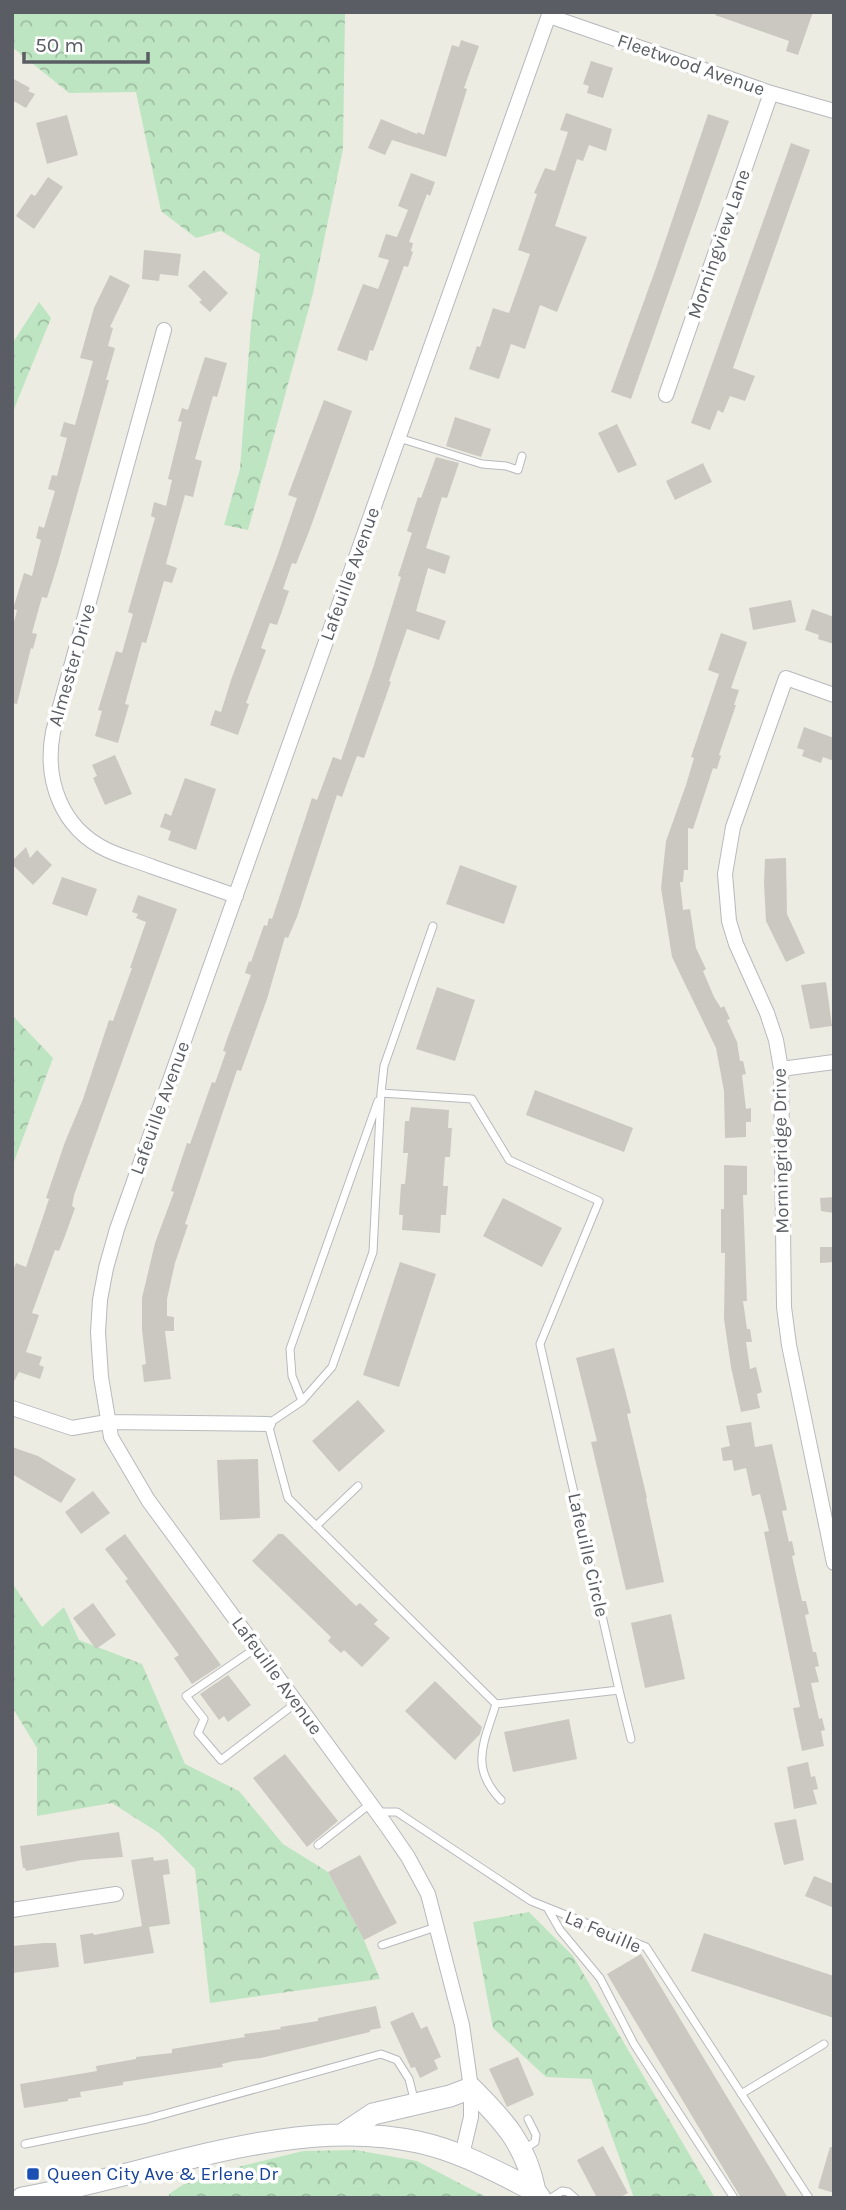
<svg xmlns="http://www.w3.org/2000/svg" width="846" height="2210" font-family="Karla,sans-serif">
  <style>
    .forest { fill: url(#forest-crowns) }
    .building { fill: #cac8c1 }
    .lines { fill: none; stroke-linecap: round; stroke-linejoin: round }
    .service-casing { stroke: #b7b9be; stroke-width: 9 }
    .minor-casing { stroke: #b7b9be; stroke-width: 16 }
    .secondary-casing { stroke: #b7bac0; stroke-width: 23 }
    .service { stroke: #fff; stroke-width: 7 }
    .minor { stroke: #fff; stroke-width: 14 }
    .secondary { stroke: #fff; stroke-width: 21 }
    .transit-dot { fill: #1a4fb4; stroke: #fff; stroke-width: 2.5 }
    .labels { text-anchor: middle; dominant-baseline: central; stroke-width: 7; stroke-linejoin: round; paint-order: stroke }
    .street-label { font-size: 19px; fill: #5a5d63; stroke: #fff }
    .transit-label { font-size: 19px; fill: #164399; stroke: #fff; text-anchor: start }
  </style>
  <defs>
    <pattern id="forest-crowns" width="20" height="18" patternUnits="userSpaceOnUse" patternTransform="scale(1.75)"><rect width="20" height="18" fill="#bee5c2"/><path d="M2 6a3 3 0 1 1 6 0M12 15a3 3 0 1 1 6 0" fill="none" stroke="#9dbda1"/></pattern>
  </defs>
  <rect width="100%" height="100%" fill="#edece2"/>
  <!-- forest -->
  <path class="forest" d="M12,12H345L343,149L313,293L248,530L224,525L240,469L251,325L260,254L221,231L196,238L161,211L136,92L69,93L12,47Z
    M39,302L51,318L12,414V344Z
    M12,1015L53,1058L12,1167Z
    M12,1583L42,1627L64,1607L79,1640L142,1664L185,1764L239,1791L283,1844L328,1872L364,1940L380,1979L210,2003L195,1869L159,1833L112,1803L37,1816V1748L12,1707Z
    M529,1912L573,1956L715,2198H634L591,2079L546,2077L493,2028L473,1922Z
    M356,2150L417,2161L488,2198H169V2194L193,2178L303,2151Z"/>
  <!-- building -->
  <path class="building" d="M716,12H813L798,55L786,51L789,41L715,15Z
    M461,40L479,46L464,88L467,89L446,157L392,140L385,155L368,148L381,119L417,134L418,132L424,135L452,45L459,47Z
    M591,61L613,68L603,98L587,93L589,86L583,84Z
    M12,78L30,88L28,91L35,94L26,108L12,100Z
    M566,113L612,129L606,151L589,145L583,161L577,159L555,226L587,237L557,312L540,305L525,349L511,344L499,379L469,369L477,346L480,347L493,308L509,313L530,254L518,250L537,194L534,193L545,168L555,171L568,132L560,130Z
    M708,114L729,121L631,399L611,392L656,268Z
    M67,115L78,155L47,164L36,123Z
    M791,143L810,150L733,368L755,376L745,401L730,396L723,413L718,410L710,430L691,423Z
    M411,173L435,182L430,196L427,194L409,242L413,243L411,251L413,252L408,267L404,266L373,351L370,350L367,361L337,350L363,284L378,289L389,260L378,257L386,234L397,237L408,210L398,206Z
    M48,177L63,187L34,229L16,216L31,194L35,196Z
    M144,250L181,254L178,276L160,274L159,281L142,279Z
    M204,270L228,293L210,312L199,302L202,300L188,286Z
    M110,275L130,285L110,327L113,328L108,346L115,348L106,380H109L58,563L47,598L42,597L32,633L37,634L33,649L31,648L17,704L12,703V630L17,610L13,609L24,573L32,576L41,540L36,538L39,526L44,528L55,491L48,489L52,475L57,476L67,438L60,436L64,422L75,425L93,361L80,358L94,308Z
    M205,357L227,363L217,397L213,396L195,459L202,461L193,497L185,495L167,560L166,564L177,568L172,583L164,581L146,643L142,642L125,704L129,705L118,743L95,736L102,711L98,710L116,651L122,653L133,614L128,612L155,518L151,516L154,502L166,506L172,480L168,479L182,422L178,421L182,408L188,410Z
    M324,400L352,411L310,529L296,564L292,563L283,589L289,591L277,625L270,623L261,648L266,650L246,703L249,704L238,735L210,725L215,710L221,712L231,680L277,557L297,498L288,495Z
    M455,417L491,429L481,457L446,446Z
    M617,424L637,465L618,473L598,433Z
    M436,457L459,463L447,498L442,497L426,548L450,556L445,574L428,568L416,611L446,621L439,640L407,629L389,681L391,682L364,758L357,756L342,797L337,795L297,917L288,938L285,937L267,999L241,1071L237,1070L185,1224L188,1225L175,1263L167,1299V1316L174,1317V1331H165L171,1379L144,1382L142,1365L146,1364L142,1330V1298L155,1243L174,1192L171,1191L187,1143L190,1144L212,1082L215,1083L226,1052L223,1051L227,1039L251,975L245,973L249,961L251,962L264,925L267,926L269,918L272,919L312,798L317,800L333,757L341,760L374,665L401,577L398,576L412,533L407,531L418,497L421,498Z
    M703,463L712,482L675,500L666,481Z
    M791,600L796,622L753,630L749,608Z
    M812,609L834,617V644L818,639L819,635L805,630Z
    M721,633L747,642L731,688L739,690L734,705H736L719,755L721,756L717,769L713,768L693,829L688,828V870H684L683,882H680L683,910L690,909L696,948L706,969L703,971L714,997L721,1008L724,1006L730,1019L727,1020L737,1042L740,1061H743L746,1074L742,1075L746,1109L751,1108V1122H746V1137L725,1138L724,1091L716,1048L672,957L661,888L666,841L686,785L694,758L691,757L719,674L708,670Z
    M804,727L834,738V761L823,757L821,763L802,756L804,750L797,748Z
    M115,755L132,794L105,805L93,778L97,776L92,765Z
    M185,778L216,789L196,850L168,840L171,831L160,827L165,813L171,816Z
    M26,847L30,858L37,850L52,865L33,885L12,864V861Z
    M786,858L787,914L805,953L786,962L766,921L764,883L765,859Z
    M460,865L517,886L504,924L446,904Z
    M62,877L97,889L87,916L52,904Z
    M138,895L177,909L74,1195L72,1206L75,1208L65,1236L59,1251L55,1250L32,1313L39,1315L26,1352L42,1357L39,1365L44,1367L40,1379L19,1372L12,1385V1273L16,1263L26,1267L49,1199L46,1198L65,1142L83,1099L109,1020L113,1021L132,968H130L146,922L136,918L138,914L132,912Z
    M826,982L832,1026L810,1029L801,985Z
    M437,987L475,1000L455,1061L416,1049Z
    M535,1090L633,1128L624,1152L526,1115Z
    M411,1107L449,1110L448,1128H452L450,1157H445L443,1186H448L446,1215H441L440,1233L402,1230L403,1215H399L401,1184H405L408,1153H403L405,1121H409Z
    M724,1165L747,1166V1195H743L747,1301H743L747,1329H750L752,1342H746L750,1369L756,1367L762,1392L757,1394L760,1408L741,1412L731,1367L724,1319L725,1253H721V1209H724Z
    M834,1197V1213L821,1211L820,1198Z
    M503,1198L562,1228L542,1267L483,1236Z
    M820,1247H834V1262L820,1263Z
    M400,1262L436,1274L399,1387L363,1375Z
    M614,1348L631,1413L627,1414L647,1498H646L664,1582L626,1590L591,1442L597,1441L576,1358Z
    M358,1400L385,1431L339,1472L312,1441Z
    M751,1422L755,1447L772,1444L787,1510L782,1511L789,1542L792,1541L795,1555L792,1556L802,1601H806L809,1614L805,1615L813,1652H816L819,1666L815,1667L819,1682L811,1683L819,1719L822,1718L825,1730L821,1731L824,1746L802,1751L793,1708L800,1707L764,1532L769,1531L760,1494L752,1496L746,1468L734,1471L732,1460L723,1461L721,1448L730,1446L726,1426Z
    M12,1447L38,1456L76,1479L61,1503L12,1474Z
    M258,1459L260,1518L220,1520L217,1460Z
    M93,1491L110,1513L81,1534L65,1512Z
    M125,1534L221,1665L192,1684L174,1658L179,1655L125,1581L128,1579L105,1549Z
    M278,1534H283L356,1606L360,1603L378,1620L374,1624L390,1638L362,1667L344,1650L341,1653L328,1641L331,1637L252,1561Z
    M93,1603L116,1635L96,1649L73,1618Z
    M671,1614L685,1679L645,1688L631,1623Z
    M228,1675L251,1705L228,1722L224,1716L219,1720L200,1694Z
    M435,1681L482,1727L480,1734L455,1760L405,1711Z
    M569,1719L577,1759L513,1772L504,1732Z
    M285,1754L338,1821L307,1847L253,1778Z
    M808,1762L811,1777L815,1776L818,1789L813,1790L817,1804L794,1809L787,1767Z
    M796,1819L804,1860L784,1865L774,1823Z
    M119,1832L123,1857L82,1860L26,1871L25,1868H23L20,1846Z
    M360,1855L397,1923L364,1940L328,1872Z
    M153,1857L154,1861L168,1859L170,1874L163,1875L170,1924L149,1927L154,1953L84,1964L80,1935L93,1933L94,1935L142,1926L131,1860Z
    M814,1876L834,1884V1908L805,1896Z
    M704,1933L834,1976V2018L691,1971Z
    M44,1943H56L59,1967L12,1973V1946Z
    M641,1954L788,2198H741L607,1974Z
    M376,2006L381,2028L370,2030V2032L261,2058L234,2061L222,2064L223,2067L123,2082V2085L80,2092L81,2097L68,2099V2101L24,2108L20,2084L97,2071L96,2066L136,2059V2057L172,2053V2049L245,2037L244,2034L281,2029L280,2027L318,2021V2018Z
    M413,2012L421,2029L427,2026L441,2057L434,2060L438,2069L420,2078L415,2067L411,2068L390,2022Z
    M518,2057L534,2095L507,2107L489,2069Z
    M603,2146L628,2193L619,2198H597L577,2160Z
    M830,2147H834V2193L818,2188Z"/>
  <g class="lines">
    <defs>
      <path id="service" d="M399,438L482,464L506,466L518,470L522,456
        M433,926L384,1066L381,1093L373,1252L332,1367L302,1401L268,1424L288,1498L496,1704
        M381,1093L472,1099L509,1160L599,1201L540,1344L619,1690L496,1704
        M302,1401L292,1376L290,1349L378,1101
        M316,1526L358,1486
        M256,1648L186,1696L204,1719L198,1733L221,1760L296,1703
        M619,1690L631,1739
        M496,1704C484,1743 469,1767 501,1800
        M376,1812H397L531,1901L646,1947L809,2198
        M318,1845L370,1804
        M548,1909L560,1930L600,1978L634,2044L734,2198
        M382,1945L436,1927
        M741,2094L824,2044
        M25,2144L147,2119L381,2054L397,2060L409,2079L415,2103
        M523,2150L535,2142L536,2135L528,2119
        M551,2198L562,2191L568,2192L575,2198"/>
      <path id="minor" d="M549,16L771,93L834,111
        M164,330L53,732C44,780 61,828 107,850C122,857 138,861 153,867C181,877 208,886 236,896
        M666,395L771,93
        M834,695L786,678L733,827L725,874L729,921L736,944L767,1013L776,1040L781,1069L784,1307L789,1345L834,1563
        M781,1069L834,1062
        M12,1408L72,1428L107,1422L268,1424
        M12,1910L116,1894
        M462,2155L471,2117V2088L462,2025L428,1894L408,1857L386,1825L148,1500L111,1437L101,1377L98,1332L100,1300L106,1268L117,1229L550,12"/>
      <path id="secondary" d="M343,2134L373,2114L450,2096L471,2088C503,2120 526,2144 535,2191
        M22,2198C148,2176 289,2114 418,2142C460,2151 497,2172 535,2191L540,2198"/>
    </defs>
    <!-- service casing -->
    <use href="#service" class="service-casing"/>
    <!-- minor casing -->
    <use href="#minor" class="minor-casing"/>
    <!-- secondary casing -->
    <use href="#secondary" class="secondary-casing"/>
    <!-- service -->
    <use href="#service" class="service"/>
    <!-- minor -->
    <use href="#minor" class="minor"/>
    <!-- secondary -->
    <use href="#secondary" class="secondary"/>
  </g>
  <!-- markers -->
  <rect class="transit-dot" x="26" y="2167" width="14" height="14" rx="3.5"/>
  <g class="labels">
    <!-- street labels -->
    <g class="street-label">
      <text transform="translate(691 65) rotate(19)">Fleetwood Avenue</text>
      <text transform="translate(719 244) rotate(-71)">Morningview Lane</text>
      <text transform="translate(350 574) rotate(-70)">Lafeuille Avenue</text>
      <text transform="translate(72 665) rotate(-74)">Almester Drive</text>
      <text transform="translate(160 1108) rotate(-70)">Lafeuille Avenue</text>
      <text transform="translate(781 1151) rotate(-91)">Morningridge Drive</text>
      <text transform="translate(588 1555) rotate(77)">Lafeuille Circle</text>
      <text transform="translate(277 1676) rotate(54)">Lafeuille Avenue</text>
      <text transform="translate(603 1932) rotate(23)">La Feuille</text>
    </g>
    <!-- transit labels -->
    <g class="transit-label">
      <text x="47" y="2174">Queen City Ave &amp; Erlene Dr</text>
    </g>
  </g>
  <!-- border -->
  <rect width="846" height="2210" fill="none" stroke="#5a5d63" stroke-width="28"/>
  <!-- scale -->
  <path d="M24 52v10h124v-10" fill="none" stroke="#5a5d63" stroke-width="3.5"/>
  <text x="35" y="52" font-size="21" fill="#5a5d63" stroke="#ffffff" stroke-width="5" paint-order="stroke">50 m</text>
</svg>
